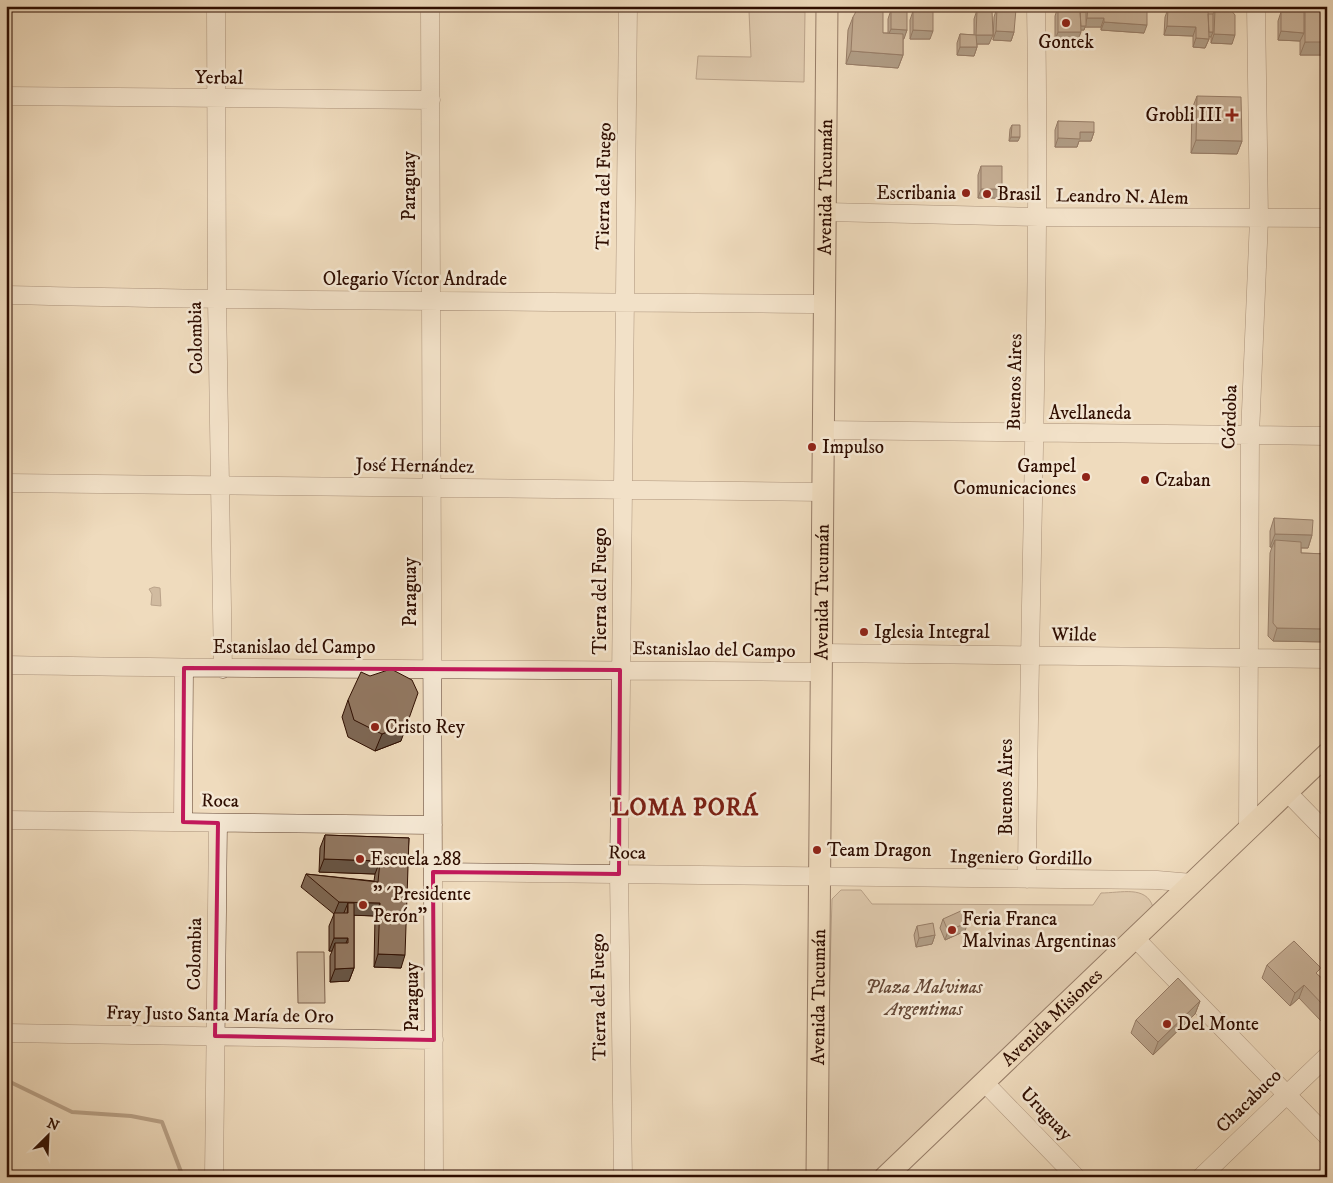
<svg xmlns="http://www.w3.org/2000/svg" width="1333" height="1183" font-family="'IM FELL DW Pica',serif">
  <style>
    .green { fill: #ceb89d; stroke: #7e624e }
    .water { fill: #ad957d; stroke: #7a5f4b }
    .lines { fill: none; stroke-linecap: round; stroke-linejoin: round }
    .stream { stroke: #7a5f4b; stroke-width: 4 }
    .minor-casing { stroke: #5e402f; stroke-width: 19 }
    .major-casing { stroke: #2e0d00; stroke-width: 23 }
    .minor { stroke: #f5e8d4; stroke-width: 18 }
    .major { stroke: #efdbbd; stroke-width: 21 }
    .wall { fill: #7e6754; stroke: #2e0d00 }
    .shaded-wall { fill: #665445; stroke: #2e0d00 }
    .building { fill: #927862; stroke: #2e0d00 }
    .marked { fill: none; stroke: #c2185b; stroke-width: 4; stroke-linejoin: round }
    .poi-dot { fill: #8f2418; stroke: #f5e8d4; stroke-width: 2 }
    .labels { text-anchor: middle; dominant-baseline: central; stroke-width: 5; stroke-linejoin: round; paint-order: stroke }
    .poi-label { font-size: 19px; fill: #2e0d00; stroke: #f5e8d4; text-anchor: start }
    .street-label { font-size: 19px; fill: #2e0d00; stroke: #f5e8d4 }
    .park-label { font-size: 19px; font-style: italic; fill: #664937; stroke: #f5e8d4 }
    .district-label { font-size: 24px; font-weight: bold; letter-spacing: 1px; fill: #7a1f14; stroke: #f5e8d4 }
  </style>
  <rect width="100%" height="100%" fill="#efdbbd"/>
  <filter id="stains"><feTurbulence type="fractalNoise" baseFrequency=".004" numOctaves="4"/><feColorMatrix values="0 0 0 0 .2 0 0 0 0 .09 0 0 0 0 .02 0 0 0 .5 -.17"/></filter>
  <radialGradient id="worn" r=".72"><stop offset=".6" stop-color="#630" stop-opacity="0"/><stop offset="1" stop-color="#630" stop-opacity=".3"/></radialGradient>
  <!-- green -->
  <path class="green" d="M749,11L805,12L804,82L696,79L698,56L751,57Z
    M841,890H861L872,904L1093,905L1101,893C1121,893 1146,885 1153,907L873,1177H824L832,899Z
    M297,952H324L325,1003H298Z"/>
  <!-- water -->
  <path class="water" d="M154,587L160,588L161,606L151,605L152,594L149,589Z"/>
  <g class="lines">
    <!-- stream -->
    <path class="stream" d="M6,1080L72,1112L131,1116L162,1122L183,1177"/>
    <defs>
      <path id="minor" d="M216,6L217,300L223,669
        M430,6L434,1177
        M6,96L431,100
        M827,212L1039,217L1327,218
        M6,295C279,302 552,301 824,304
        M823,430L1327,436
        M6,483L823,492
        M821,653L1327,659
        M6,665C278,670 550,669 821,672
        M1287,792L1327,833
        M6,820L433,825
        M183,822L184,668
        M1248,829L1250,435L1259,219L1256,6
        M433,872L1157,880L1192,883
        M1027,879C1029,588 1041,297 1036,6
        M1135,938L1327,1136
        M6,1033L434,1040
        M984,1082L1076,1177
        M214,1177L218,823
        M623,1177L619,874L628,6
        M1201,1177L1327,1056"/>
      <g id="major">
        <path id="s1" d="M817,1177L827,6"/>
        <path id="s2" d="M885,1177L1327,754"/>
      </g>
    </defs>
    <!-- minor casing -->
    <use href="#minor" class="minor-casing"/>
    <!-- major casing -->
    <use href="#major" class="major-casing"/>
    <!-- minor -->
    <use href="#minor" class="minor"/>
    <!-- major -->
    <use href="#major" class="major"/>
  </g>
  <!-- wall -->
  <path class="wall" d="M1058,7L1080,12H1086L1088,7L1144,33L1101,30V27H1085L1084,30H1081L1078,40H1055V16Z
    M997,8L1014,32L1011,41L993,40L994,17Z
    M1305,8H1327V49H1326L1324,55H1300V41L1278,40V21L1281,12H1304Z
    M1168,9L1208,14H1213L1215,10L1232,44L1211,43V37L1209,36V39L1205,48L1193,47V36L1164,35L1165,17Z
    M891,10L907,30L903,39V55L898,68L846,64L848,30L853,17L883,33H888V19Z
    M977,10L989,44H977V47L974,56L957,55V43L960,34L974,35V19Z
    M913,11L930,39H910V20Z
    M1197,96L1242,141L1237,154L1191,153L1192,109Z
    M1058,121L1094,132L1091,141H1079L1077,147H1055V130Z
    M1012,125L1018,141H1009L1010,129Z
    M981,166L1002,189L999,198H978V175Z
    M1327,268V360H1325L1324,275Z
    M1274,518L1312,535L1308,548H1301V553L1327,554V642L1273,641L1268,636L1270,553L1272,547H1270V531Z
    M348,700L401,741L375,751L348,737L342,717Z
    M325,835L409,838L401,968L374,967L375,916L354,915V968L349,981L330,982V956L332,951H329V926L334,914L301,887L306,874L374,881L375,874L319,872L320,848Z
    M943,919L965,931L945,940L940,928Z
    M917,926L935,935L932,944L916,947L914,935Z
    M1267,965L1318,975L1327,983V1015L1321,1021L1299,998L1290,1006L1262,978Z
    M1200,1001L1195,1014L1153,1055L1131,1033L1136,1020Z"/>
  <!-- shaded-wall -->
  <path class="shaded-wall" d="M1087,18H1104L1101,27H1085L1084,30H1077L1079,26H1085Z
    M1104,22L1147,25L1144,33L1101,30Z
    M1167,26L1196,27L1193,36L1164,35Z
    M891,29L907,30L904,39L887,38Z
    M913,30L933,31L930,39H910Z
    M996,31L1014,32L1011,41L993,40Z
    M1281,31L1304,33L1300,41L1278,40Z
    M1058,32H1081L1078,40H1055Z
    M1207,32H1213L1211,37L1205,36Z
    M1214,34L1235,35L1232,44L1211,43Z
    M976,35H993L989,44H973Z
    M1196,38L1209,39L1205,48L1193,47Z
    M1327,40V49H1326L1324,55H1300L1305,42Z
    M960,47H977L974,56L957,55Z
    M851,51L903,55L898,68L846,64Z
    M1080,132H1094L1091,141H1079L1077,147H1055L1058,138Z
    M1011,137H1020L1018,141H1009Z
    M1196,140L1242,141L1237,154L1191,153Z
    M981,189H1002L999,198H978Z
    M1275,534L1312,535L1308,548L1275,547V540L1272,547H1270Z
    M1277,628L1327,629V642L1273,641Z
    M407,724L401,741L375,751L382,734Z
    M324,859L380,861L375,874L319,872Z
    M339,902L380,903L375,916L347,915L348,903L343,915L334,914Z
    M968,922L965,931L945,940L948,931Z
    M935,935L932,944L916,947L919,938Z
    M334,938H348L343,951L335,943L332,951H329Z
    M378,954L405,955L401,968L374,967Z
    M354,968L349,981L330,982L335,969Z
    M1304,985L1299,998L1290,1006L1295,993Z
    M1200,1001L1195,1014L1153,1055L1158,1042Z
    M1327,1007V1015L1321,1021L1326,1008Z"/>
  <!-- building -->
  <path class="building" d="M1058,7H1080L1081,32H1058Z
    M1088,7L1147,9V25L1104,22V18H1087Z
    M858,8L883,10V33L903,34V55L851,51L853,17Z
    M997,8L1016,9L1014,32L996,31Z
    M1305,8H1327V42H1305Z
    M1168,9L1208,10L1209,39L1196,38V27L1167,26Z
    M1230,9L1235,15V35L1214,34L1215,10Z
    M891,10H907V30L891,29Z
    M977,10H992L993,35H976Z
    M913,11H933V31L913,30Z
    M1080,12H1086V26H1081Z
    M1281,12H1304V33L1281,31Z
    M1208,14H1213V32H1209Z
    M960,34L976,35L977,47H960Z
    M1197,96L1241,97L1242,141L1196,140Z
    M1058,121L1094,122V132H1080V139L1058,138Z
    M1012,125H1020V137H1011Z
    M981,166H1002V189H981Z
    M1274,518L1313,520L1312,535L1275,534Z
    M1275,540L1301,542V553L1327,554V629L1277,628L1273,623Z
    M391,669L412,680L418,693L407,724L382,734L354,720L348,700L361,672L370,676Z
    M325,835L409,838L405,955L378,954L380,903L339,902L306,874L378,882L380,861L324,859Z
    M348,903H354V968L335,969V943H348V938H334V913H348Z
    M963,910L968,922L948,931L943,919Z
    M933,923L935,935L919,938L917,926Z
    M1294,941L1321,968L1316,973L1327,983V1007L1326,1008L1304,985L1295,993L1267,965Z
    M1178,978L1200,1001L1158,1042L1136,1020Z"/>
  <!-- marked area -->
  <path d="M0 0H1333V1183H0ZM184,668L620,670L619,874L433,872L434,1040L215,1036L218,823L183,822Z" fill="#efdbbd" fill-opacity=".55" fill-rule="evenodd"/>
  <path class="marked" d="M184,668L620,670L619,874L433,872L434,1040L215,1036L218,823L183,822Z"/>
  <!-- markers -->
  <g class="poi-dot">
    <circle cx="1066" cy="23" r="5"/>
    <path d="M1229.5 107.5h5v5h5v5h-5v5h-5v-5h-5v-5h5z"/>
    <circle cx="966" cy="193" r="5"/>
    <circle cx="987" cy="194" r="5"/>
    <circle cx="812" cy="447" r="5"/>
    <circle cx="1086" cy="477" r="5"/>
    <circle cx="1145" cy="480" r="5"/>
    <circle cx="864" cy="632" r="5"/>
    <circle cx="375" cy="727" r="5"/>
    <circle cx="817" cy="850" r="5"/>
    <circle cx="360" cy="859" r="5"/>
    <circle cx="363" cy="905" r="5"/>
    <circle cx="952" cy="930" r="5"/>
    <circle cx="1167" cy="1024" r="5"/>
  </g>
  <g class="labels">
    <!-- poi labels -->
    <g class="poi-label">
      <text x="1066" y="42" text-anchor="middle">Gontek</text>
      <text x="1222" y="115" text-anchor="end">Grobli III</text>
      <text x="956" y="193" text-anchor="end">Escribania</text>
      <text x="997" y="194">Brasil</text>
      <text x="822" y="447">Impulso</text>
      <text x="1076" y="466" text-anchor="end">Gampel<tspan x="1076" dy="22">Comunicaciones</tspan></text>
      <text x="1155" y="480">Czaban</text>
      <text x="874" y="632">Iglesia Integral</text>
      <text x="385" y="727">Cristo Rey</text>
      <text x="827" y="850">Team Dragon</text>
      <text x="370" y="859">Escuela 288</text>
      <text x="373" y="894">"´Presidente<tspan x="373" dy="22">Perón"</tspan></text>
      <text x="962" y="919">Feria Franca<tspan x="962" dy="22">Malvinas Argentinas</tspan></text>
      <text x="1177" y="1024">Del Monte</text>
    </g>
    <!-- street labels -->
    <g class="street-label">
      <text transform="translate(219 78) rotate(1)">Yerbal</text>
      <text transform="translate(409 186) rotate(-90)">Paraguay</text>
      <text transform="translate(604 186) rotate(-89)">Tierra del Fuego</text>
      <text stroke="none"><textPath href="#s1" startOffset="990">Avenida Tucumán</textPath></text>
      <text transform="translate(1122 197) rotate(1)">Leandro N. Alem</text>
      <text x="415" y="279">Olegario Víctor Andrade</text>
      <text transform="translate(196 338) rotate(-91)">Colombia</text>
      <text transform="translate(1015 382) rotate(-89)">Buenos Aires</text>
      <text x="1090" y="413">Avellaneda</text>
      <text transform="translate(1230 417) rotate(-88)">Córdoba</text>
      <text transform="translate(415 466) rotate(1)">José Hernández</text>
      <text transform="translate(600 591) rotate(-90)">Tierra del Fuego</text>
      <text stroke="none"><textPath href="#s1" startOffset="585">Avenida Tucumán</textPath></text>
      <text transform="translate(410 592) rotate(-90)">Paraguay</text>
      <text transform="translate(1074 635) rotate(1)">Wilde</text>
      <text x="294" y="647">Estanislao del Campo</text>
      <text transform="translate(714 650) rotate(1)">Estanislao del Campo</text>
      <text transform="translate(1006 787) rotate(-90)">Buenos Aires</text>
      <text transform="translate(220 801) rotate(1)">Roca</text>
      <text transform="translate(627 853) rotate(1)">Roca</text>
      <text transform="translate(1021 858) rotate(1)">Ingeniero Gordillo</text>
      <text transform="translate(195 954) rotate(-89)">Colombia</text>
      <text stroke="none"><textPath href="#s1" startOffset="180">Avenida Tucumán</textPath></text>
      <text transform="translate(412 997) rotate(-90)">Paraguay</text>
      <text transform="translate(599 997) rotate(-91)">Tierra del Fuego</text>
      <text transform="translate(220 1015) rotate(1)">Fray Justo Santa María de Oro</text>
      <text stroke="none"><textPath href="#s2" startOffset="231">Avenida Misiones</textPath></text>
      <text transform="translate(1249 1101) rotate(-44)">Chacabuco</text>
      <text transform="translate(1046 1114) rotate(46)">Uruguay</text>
    </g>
    <!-- park labels -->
    <g class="park-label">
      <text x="924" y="987">Plaza Malvinas<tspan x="924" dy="22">Argentinas</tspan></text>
    </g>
    <!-- district labels -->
    <g class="district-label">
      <text x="685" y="808">LOMA PORÁ</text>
    </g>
  </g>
  <!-- margin -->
  <rect width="1333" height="1183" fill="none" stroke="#efdbbd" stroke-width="25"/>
  <rect x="8" y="8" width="1318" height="1168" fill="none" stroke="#2e0d00" stroke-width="2.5"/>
  <rect x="12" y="12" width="1308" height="1158" fill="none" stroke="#2e0d00"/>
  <!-- north arrow -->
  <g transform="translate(48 1136) rotate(24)" stroke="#f5e8d4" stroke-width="4" paint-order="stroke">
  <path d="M0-4L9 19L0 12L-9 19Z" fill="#2e0d00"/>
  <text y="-8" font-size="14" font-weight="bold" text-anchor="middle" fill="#2e0d00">N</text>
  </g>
  <rect width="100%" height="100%" filter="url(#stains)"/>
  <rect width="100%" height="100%" fill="url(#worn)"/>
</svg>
